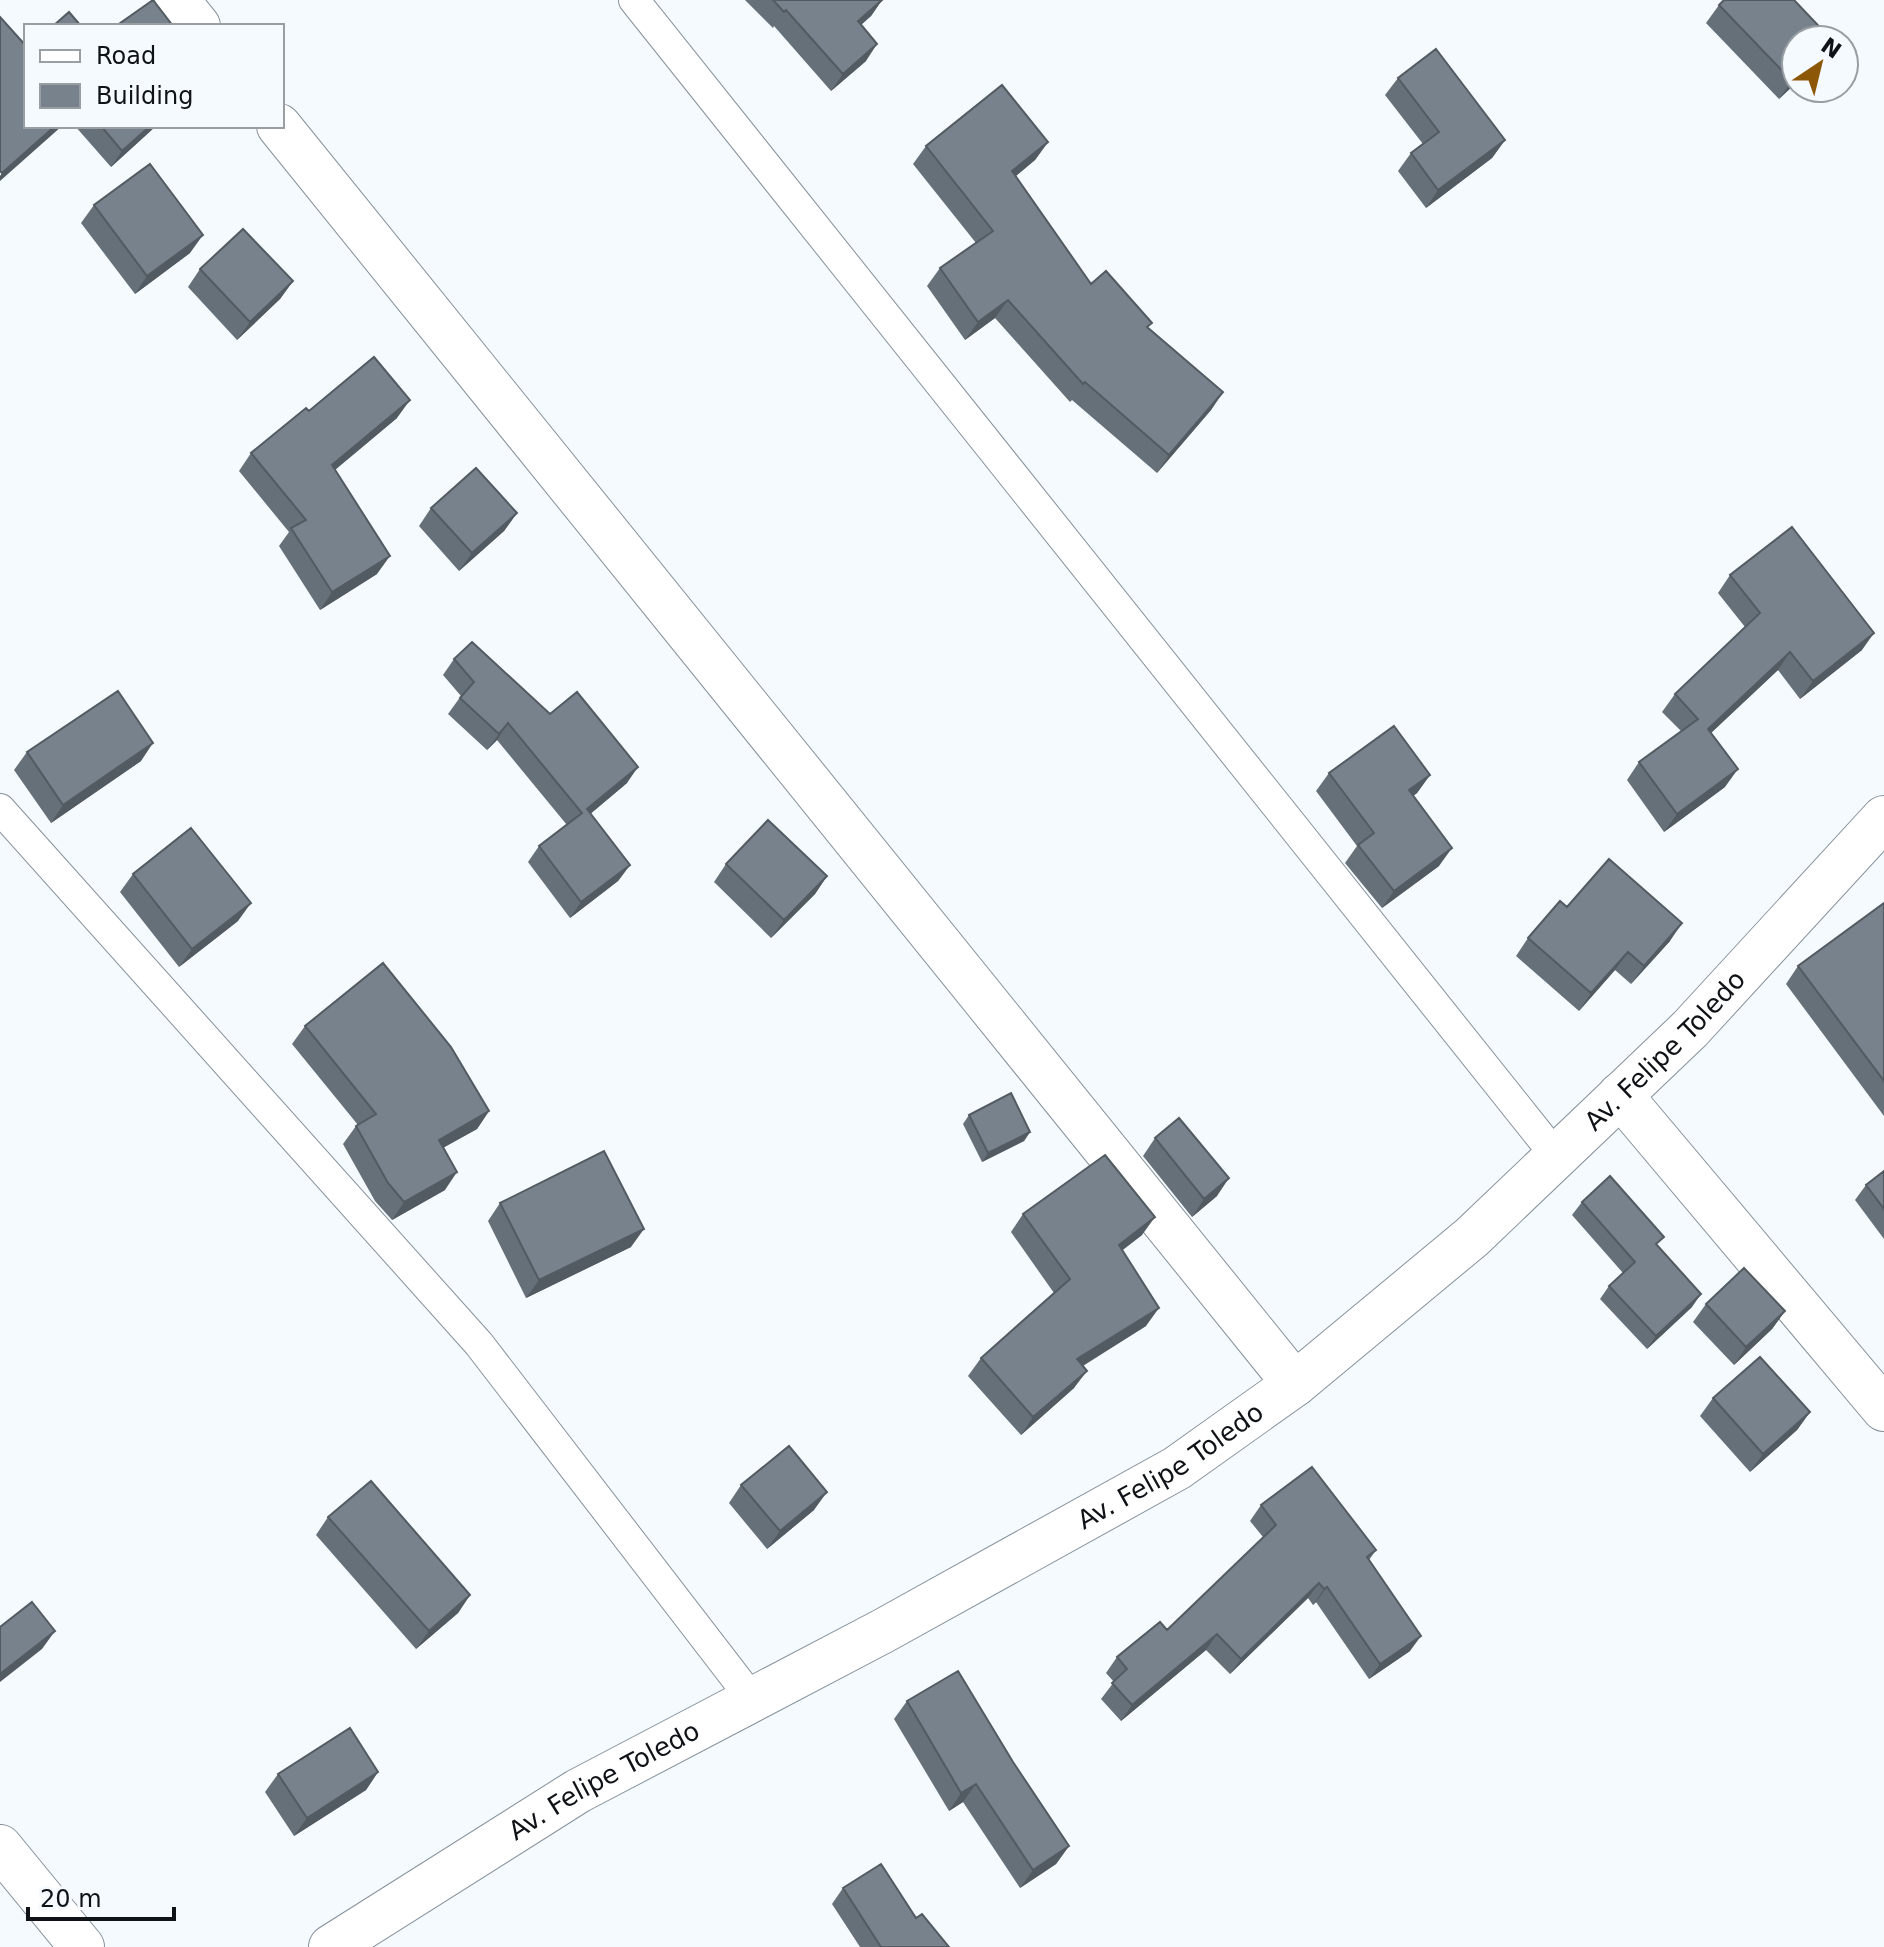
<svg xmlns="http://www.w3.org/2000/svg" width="1884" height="1947" font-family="'DejaVu Sans',sans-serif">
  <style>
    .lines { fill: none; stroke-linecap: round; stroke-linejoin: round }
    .service-casing { stroke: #86919b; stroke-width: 32 }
    .minor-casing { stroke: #86919b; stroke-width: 46 }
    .secondary-casing { stroke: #86919b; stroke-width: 46 }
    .service { stroke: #fff; stroke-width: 30 }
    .minor { stroke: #fff; stroke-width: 44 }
    .secondary { stroke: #fff; stroke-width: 44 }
    .wall { fill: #667078 }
    .shaded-wall { fill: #535b62 }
    .building { fill: #77828c; stroke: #535b62; stroke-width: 2 }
    .labels { text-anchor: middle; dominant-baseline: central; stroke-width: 6; stroke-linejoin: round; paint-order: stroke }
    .street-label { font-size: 26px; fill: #0f1317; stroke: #f5faff }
  </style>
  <rect width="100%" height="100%" fill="#f5faff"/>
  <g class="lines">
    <defs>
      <path id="service" d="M634,0L1556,1156
        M0,809L479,1344L752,1699"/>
      <path id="minor" d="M177,0L198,26
        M279,126L1295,1384
        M1620,1095L1884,1409
        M0,1847L82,1947"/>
      <g id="secondary">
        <path id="s1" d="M331,1947L578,1791L883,1631L1177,1468L1295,1384L1472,1237L1690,1029L1884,818"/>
      </g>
    </defs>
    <!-- service casing -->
    <use href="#service" class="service-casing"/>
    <!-- minor casing -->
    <use href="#minor" class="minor-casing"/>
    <!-- secondary casing -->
    <use href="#secondary" class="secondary-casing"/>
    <!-- service -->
    <use href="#service" class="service"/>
    <!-- minor -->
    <use href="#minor" class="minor"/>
    <!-- secondary -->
    <use href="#secondary" class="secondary"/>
  </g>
  <!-- wall -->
  <path class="wall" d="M745,0H882L871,16L861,25L866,61L831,91L774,26L773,28Z
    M1719,5L1796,83L1779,99L1706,23Z
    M1398,78L1505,140L1492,158L1426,208L1398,171L1411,153L1423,144L1385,95Z
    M75,126H156L111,167Z
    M1048,142L1035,160L1016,176L1091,284L1148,328L1223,392L1211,410L1157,473L1072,400L1070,402L995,318L965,340L927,286L940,268L976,243L913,164L926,146Z
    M94,205L190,253L135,294L81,223Z
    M200,269L293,281L280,299L237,340L188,287Z
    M309,411L397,418L335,470L377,574L320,610L279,546L289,532L239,471L251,453Z
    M431,508L517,513L504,531L459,571L419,526Z
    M1730,575L1862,650L1800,699L1778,670L1711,733L1725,787L1664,832L1627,780L1639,762L1681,731L1662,712L1675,694L1745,627L1718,593Z
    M454,659L550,714L627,783L590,814L630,865L618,881L570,918L528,862L539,846L567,825L497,740L487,750L448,714L461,696L443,675Z
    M27,752L141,761L51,823L14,770Z
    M1329,773L1430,775L1417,793L1413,796L1439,866L1382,908L1345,863L1357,846L1316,791Z
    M726,864L827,876L815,894L771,938L714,882Z
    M133,874L238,921L179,967L120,892Z
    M1884,903V1116L1786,984L1798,966Z
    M1567,907L1670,941L1631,984L1615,970L1579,1011L1516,956L1528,938Z
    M305,1026L489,1111L477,1129L443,1148L445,1190L392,1220L375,1201L343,1144L356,1126L358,1125L292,1044Z
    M969,1115L1030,1132L1024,1141L982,1162L963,1124Z
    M1155,1138L1217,1196L1192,1217L1143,1156Z
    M1884,1171V1239L1855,1200L1866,1185Z
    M1582,1202L1657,1246L1692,1307L1647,1349L1600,1299L1609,1286L1623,1273L1572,1215Z
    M500,1203L631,1247L526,1298L488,1221Z
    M1023,1214L1142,1235L1122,1250L1146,1326L1083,1366L1074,1388L1021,1435L968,1376L981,1358L1054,1293L1011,1232Z
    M1706,1304L1785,1311L1772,1329L1734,1365L1693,1322Z
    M1713,1398L1810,1412L1797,1430L1750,1472L1700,1416Z
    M741,1485L814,1510L767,1549L729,1503Z
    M1261,1505L1376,1550L1369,1560L1410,1651L1369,1679L1316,1602L1313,1605L1308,1598L1230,1674L1206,1650L1121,1721L1101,1699L1114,1682L1106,1673L1117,1657L1167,1630L1263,1537L1250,1521Z
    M328,1517L470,1595L458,1613L416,1649L316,1535Z
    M907,1701L1069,1846L1056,1864L1020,1888L963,1802L949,1811L894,1719Z
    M378,1772L366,1790L294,1836L265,1792L278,1774Z
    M843,1888L916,1918L949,1947H860L832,1904Z"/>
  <!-- shaded-wall -->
  <path class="shaded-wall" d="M882,0L871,16L846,38L858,21Z
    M877,44L866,61L831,91L843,74Z
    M1796,77V83L1779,99L1792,81Z
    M55,126H62L0,181V176L2,173Z
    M150,126H156L111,167L122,151Z
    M1505,140L1492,158L1426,208L1438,190Z
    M1048,142L1035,160L1000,189L1012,171Z
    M203,235L190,253L135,294L147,276Z
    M293,281L280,299L237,340L250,322Z
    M1008,300L995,318L965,340L978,322Z
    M1223,392L1211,410L1157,473L1169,455Z
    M410,400L397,418L319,483L332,465Z
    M517,513L504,531L459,571L472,553Z
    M390,556L377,574L320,610L332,592Z
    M1874,633L1862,650L1800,699L1813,681Z
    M1790,652L1778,670L1696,747L1708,729Z
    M508,723L497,740L487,750L499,734Z
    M153,743L141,761L51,823L63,805Z
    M638,767L627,783L576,826L587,809Z
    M1738,769L1725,787L1664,832L1677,814Z
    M1430,775L1417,793L1397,808L1409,790Z
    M1452,848L1439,866L1382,908L1394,891Z
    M630,865L618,881L570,918L581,902Z
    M827,876L815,894L771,938L784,920Z
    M251,903L238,921L179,967L192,949Z
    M1682,923L1670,941L1631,984L1644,966Z
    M1628,952L1615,970L1579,1011L1591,993Z
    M489,1111L477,1129L426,1157L439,1140Z
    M1030,1132L1024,1141L982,1162L988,1153Z
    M457,1172L445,1190L392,1220L404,1202Z
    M1229,1178L1217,1196L1192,1217L1204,1199Z
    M1155,1217L1142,1235L1106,1263L1119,1245Z
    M644,1229L631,1247L526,1298L539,1280Z
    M1701,1294L1692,1307L1647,1349L1656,1336Z
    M1159,1308L1146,1326L1064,1377L1077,1359Z
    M1785,1311L1772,1329L1734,1365L1746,1347Z
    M1087,1371L1074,1388L1021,1435L1033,1417Z
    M1810,1412L1797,1430L1750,1472L1763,1454Z
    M827,1492L814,1510L767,1549L780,1531Z
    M1319,1583L1308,1598L1230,1674L1241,1659Z
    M1327,1587L1316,1602L1313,1605L1324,1589Z
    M470,1595L458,1613L416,1649L429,1631Z
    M55,1631L42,1649L0,1682V1674Z
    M1217,1634L1206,1650L1121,1721L1132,1705Z
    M1421,1636L1410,1651L1369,1679L1380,1664Z
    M378,1772L366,1790L294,1836L307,1818Z
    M976,1784L963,1802L949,1811L961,1793Z
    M1069,1846L1056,1864L1020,1888L1033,1870Z"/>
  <!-- building -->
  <path class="building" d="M153,0L173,26H116Z
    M773,0H882L858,21L877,44L843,74L786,10L784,12Z
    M1724,0H1794L1832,40H1796V77L1792,81L1719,5Z
    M69,12L81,26H53Z
    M0,17L26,46V126H55L2,173L0,171Z
    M1436,49L1505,140L1438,190L1411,153L1439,132L1398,78Z
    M1002,85L1048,142L1012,171L1091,284L1106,271L1152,323L1147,327L1223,392L1169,455L1085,382L1083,384L1008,300L978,322L940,268L993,231L926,146Z
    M101,126H150L122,151Z
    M150,164L203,235L147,276L94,205Z
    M243,229L293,281L250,322L200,269Z
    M374,357L410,400L332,465L390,556L332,592L291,528L306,520L251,453L306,408L309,411Z
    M476,468L517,513L472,553L431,508Z
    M1792,527L1874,633L1813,681L1790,652L1708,729L1738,769L1677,814L1639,762L1698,719L1675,694L1760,613L1730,575Z
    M472,642L550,714L577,692L638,767L587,809L630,865L581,902L539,846L582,813L508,723L499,734L460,698L474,682L454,659Z
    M118,691L153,743L63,805L27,752Z
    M1394,726L1430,775L1409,790L1452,848L1394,891L1358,845L1374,833L1329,773Z
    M768,820L827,876L784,920L726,864Z
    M191,828L251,903L192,949L133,874Z
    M1609,859L1682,923L1644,966L1628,952L1591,993L1528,938L1560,901L1567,907Z
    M1884,903V1081L1798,966Z
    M383,963L451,1047L489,1111L439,1140L457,1172L404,1202L388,1183L356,1126L376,1114L305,1026Z
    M1011,1093L1030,1132L988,1153L969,1115Z
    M1179,1118L1229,1178L1204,1199L1155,1138Z
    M604,1151L644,1229L539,1280L500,1203Z
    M1105,1155L1155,1217L1119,1245L1159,1308L1077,1359L1087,1371L1033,1417L981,1358L1070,1279L1023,1214Z
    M1884,1171V1209L1866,1185Z
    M1610,1176L1664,1237L1656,1244L1701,1294L1656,1336L1609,1286L1635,1262L1582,1202Z
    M1744,1268L1785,1311L1746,1347L1706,1304Z
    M1760,1357L1810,1412L1763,1454L1713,1398Z
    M789,1446L827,1492L780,1531L741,1485Z
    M1312,1467L1376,1550L1367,1557L1421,1636L1380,1664L1327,1587L1324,1589L1319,1583L1241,1659L1217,1634L1132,1705L1112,1683L1127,1669L1117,1657L1160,1622L1167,1630L1276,1525L1261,1505Z
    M371,1481L470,1595L429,1631L328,1517Z
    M32,1602L55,1631L0,1674V1627Z
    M958,1671L1013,1762L1069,1846L1033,1870L976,1784L961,1793L907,1701Z
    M350,1728L378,1772L307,1818L278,1774Z
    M881,1864L916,1918L922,1914L949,1947H881L843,1888Z"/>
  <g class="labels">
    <!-- street labels -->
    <g class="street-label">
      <text stroke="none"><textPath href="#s1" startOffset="1616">Av. Felipe Toledo</textPath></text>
      <text stroke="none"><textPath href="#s1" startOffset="968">Av. Felipe Toledo</textPath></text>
      <text stroke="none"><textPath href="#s1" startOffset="320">Av. Felipe Toledo</textPath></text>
    </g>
  </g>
  <!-- legend -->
  <rect x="24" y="24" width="260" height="104" fill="#f5faff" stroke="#999ea2" stroke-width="2"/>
  <rect x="40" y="50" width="40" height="12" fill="#ffffff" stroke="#999ea2" stroke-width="2"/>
  <text x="96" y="64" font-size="24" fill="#0f1317">Road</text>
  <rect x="40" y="84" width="40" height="24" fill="#77828c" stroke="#999ea2" stroke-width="2"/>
  <text x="96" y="104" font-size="24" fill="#0f1317">Building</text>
  <!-- north arrow -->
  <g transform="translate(1820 64) rotate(35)"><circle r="38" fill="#f5faff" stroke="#999ea2" stroke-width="2"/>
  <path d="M0-6L14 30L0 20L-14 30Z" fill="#8d5708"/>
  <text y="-12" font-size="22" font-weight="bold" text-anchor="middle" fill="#0f1317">N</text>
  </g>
  <!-- scale -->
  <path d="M28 1907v12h146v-12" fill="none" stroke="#0f1317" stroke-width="4"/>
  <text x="40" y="1907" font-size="24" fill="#0f1317" stroke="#f5faff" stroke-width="6" paint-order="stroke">20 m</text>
</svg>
